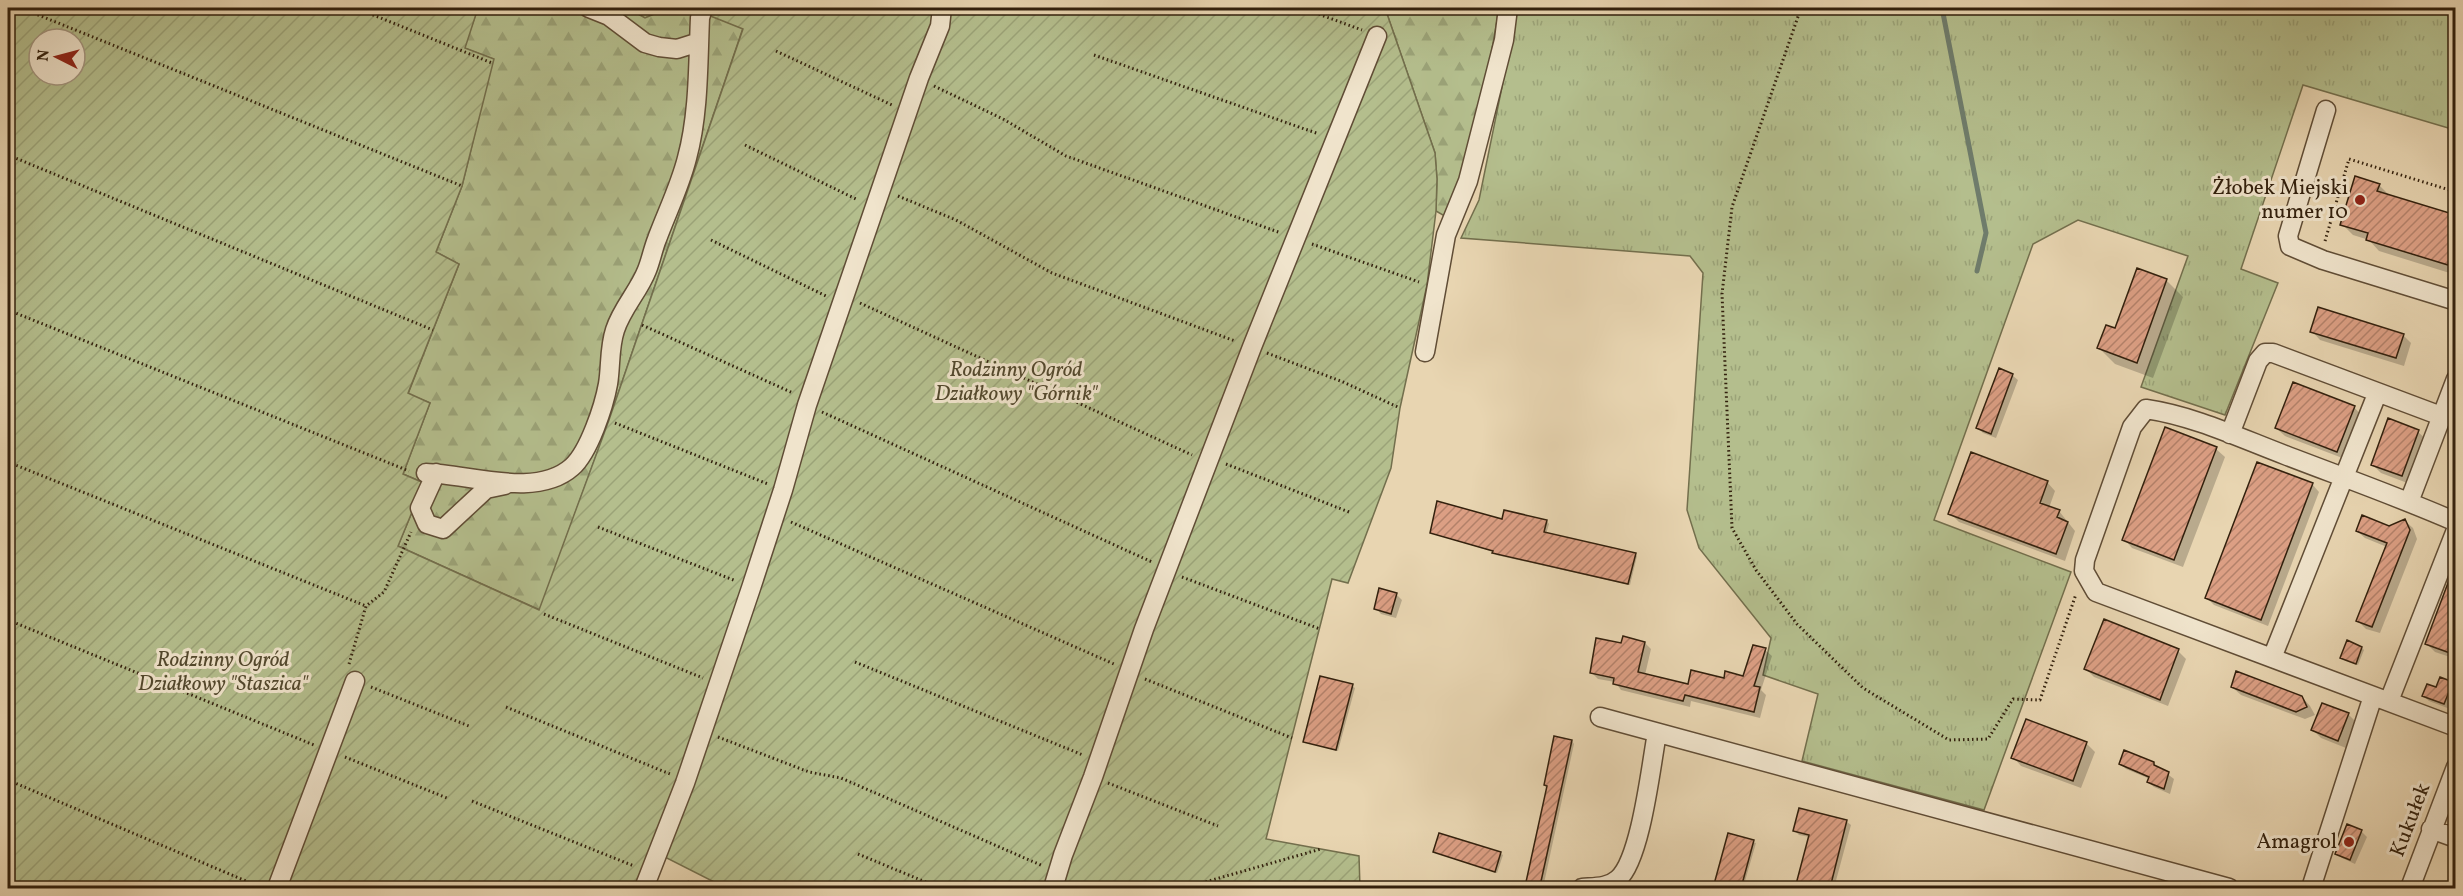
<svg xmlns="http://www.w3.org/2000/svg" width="2463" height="896" font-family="Vollkorn,serif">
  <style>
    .grass { fill: url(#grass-tufts); stroke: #736f4d; stroke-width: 1.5 }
    .forest { fill: url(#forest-firs); stroke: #736f4d; stroke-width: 1.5 }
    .garden { fill: url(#garden-furrows); stroke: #736f4d; stroke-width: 1.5; fill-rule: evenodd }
    .shadow { fill: #0003 }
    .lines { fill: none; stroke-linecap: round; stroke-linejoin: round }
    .stream { stroke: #6f7c6b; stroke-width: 5 }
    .building { fill: url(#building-hatch); stroke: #32200d; stroke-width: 1.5 }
    .minor-casing { stroke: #604d36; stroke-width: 21 }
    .path { stroke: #32200d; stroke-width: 3; stroke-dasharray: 1.5 3; stroke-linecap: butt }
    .minor { stroke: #f0e4cc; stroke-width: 18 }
    .poi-dot { fill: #8f2418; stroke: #f0e4cc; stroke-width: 2 }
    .labels { text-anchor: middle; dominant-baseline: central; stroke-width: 6; stroke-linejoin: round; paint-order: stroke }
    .poi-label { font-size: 21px; fill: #32200d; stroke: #f0e4cc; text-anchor: end }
    .park-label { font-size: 21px; font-style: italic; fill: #52482d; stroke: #f0e4cc }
    .street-label { font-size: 21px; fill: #32200d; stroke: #f0e4cc }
  </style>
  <defs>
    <pattern id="grass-tufts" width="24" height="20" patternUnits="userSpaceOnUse" patternTransform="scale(1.5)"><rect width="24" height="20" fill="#b4be8d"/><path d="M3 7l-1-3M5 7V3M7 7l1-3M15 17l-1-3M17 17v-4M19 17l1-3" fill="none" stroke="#9ba378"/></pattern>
    <pattern id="forest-firs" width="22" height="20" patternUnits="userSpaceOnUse" patternTransform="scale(1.5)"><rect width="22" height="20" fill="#b4be8d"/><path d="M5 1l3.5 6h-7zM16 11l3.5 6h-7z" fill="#9ba378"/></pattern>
    <pattern id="garden-furrows" width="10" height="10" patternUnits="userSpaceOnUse" patternTransform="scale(1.5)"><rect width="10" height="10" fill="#b4be8d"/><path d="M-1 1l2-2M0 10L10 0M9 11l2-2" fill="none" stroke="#9ba378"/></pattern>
    <pattern id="building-hatch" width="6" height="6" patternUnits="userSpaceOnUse" patternTransform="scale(1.5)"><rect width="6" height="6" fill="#dc9f84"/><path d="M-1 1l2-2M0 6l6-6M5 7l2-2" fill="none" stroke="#b3816a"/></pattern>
  </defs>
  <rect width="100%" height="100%" fill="#e8d5b1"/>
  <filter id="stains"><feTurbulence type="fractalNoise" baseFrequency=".00333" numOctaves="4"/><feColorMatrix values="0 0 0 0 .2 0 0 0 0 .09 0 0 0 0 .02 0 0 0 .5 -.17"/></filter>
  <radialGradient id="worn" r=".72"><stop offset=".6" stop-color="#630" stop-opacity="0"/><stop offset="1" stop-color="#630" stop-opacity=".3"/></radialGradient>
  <!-- grass -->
  <path class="grass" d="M627,8H669L645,18Z
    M1515,8H2455V130L2303,85L2241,269L2278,283L2225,415L2141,387L2188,256L2078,220L2033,244L1934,520L2071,572L1984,810L1802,761L1818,694L1763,675L1771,638L1699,548L1687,510L1703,273L1690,256L1461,238L1479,200L1513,33Z"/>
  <!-- forest -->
  <path class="forest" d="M478,8H627L645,18L669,8H711L709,15L743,28L609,420L540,610L398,546L424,483L403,474L430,403L408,394L459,264L436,252L462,186L493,59L464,48Z
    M1385,8H1499C1488,79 1472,149 1448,218L1436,211L1437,179L1435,153Z"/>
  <!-- garden -->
  <path class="garden" d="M8,8H478L465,48L494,59L462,186L436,252L459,264L408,393L430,403L403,474L424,483L398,546L539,610L609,420L743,29L708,15L711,8H1385L1435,153L1437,179L1436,211L1427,285L1400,408L1391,468L1348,583L1332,579L1266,839L1359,856L1360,888H726L663,856L650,888H8ZM39,39H75V75H39Z"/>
  <!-- shadow -->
  <path class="shadow" d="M2379,185L2390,196L2456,217V275L2379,251L2369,240L2353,235L2342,224Z
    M2166,280L2183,297L2153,378L2115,364L2099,348Z
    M2312,331L2403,335L2411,343L2404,366L2320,340Z
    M2012,375L2018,380L1996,438L1983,433L1978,428Z
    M2354,407L2362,416L2345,459L2285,436L2276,428Z
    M2418,432L2427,440L2410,484L2381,473L2372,464Z
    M2216,449L2225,457L2183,567L2132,548L2124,539Z
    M2047,482L2055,491L2049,508L2059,511L2075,531L2065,561L1959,522L1950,513Z
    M2312,484L2319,492L2268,626L2214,605L2207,598Z
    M1503,521H1547L1549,524L1546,534L1635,554L1637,556L1630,585L1496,555L1494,552L1431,533Z
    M2405,521L2413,528L2417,539L2380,633L2366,629L2358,621L2387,547L2365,538L2357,531L2389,528Z
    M2456,568V659L2435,652L2427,644Z
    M1396,594L1402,600L1396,618L1381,614L1376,608Z
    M2105,621L2178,651L2186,659L2168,706L2094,677L2086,669Z
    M1645,643L1651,649L1645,675L1689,686L1744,677L1765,650L1772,656L1761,690L1766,695L1760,718L1691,701L1690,707L1621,690L1615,682L1598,679L1591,672L1623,645Z
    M2362,648L2364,650L2358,665L2341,657Z
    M2452,684L2456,687V694L2450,709L2429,701L2423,696Z
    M1352,686L1355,688L1338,751L1307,743L1305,741Z
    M2232,687L2302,697L2310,706L2315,715L2305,719L2241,695Z
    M2348,714L2356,722L2346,748L2321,738L2313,730Z
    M2027,721L2087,744L2095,752L2081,788L2021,766L2013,757Z
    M1572,741L1574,744L1543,888L1528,881L1548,787L1545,785Z
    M2153,763L2174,779L2170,794L2154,787L2148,782L2150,779L2126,769L2121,764Z
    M1800,810L1847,822L1851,825L1834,888H1797L1810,837L1799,835L1795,831Z
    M2361,831L2367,837L2355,864L2342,858L2337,853Z
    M1729,835L1756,843L1743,888H1714Z
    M1435,852L1500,853L1503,855L1497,873Z
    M688,880L702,887L703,888H683Z"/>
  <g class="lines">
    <!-- stream -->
    <path class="stream" d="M1942,8L1986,233L1977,271"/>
  </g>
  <!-- building -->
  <path class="building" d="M2355,176L2380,184L2377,191L2456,215V255L2451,254L2448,265L2366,240L2368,233L2340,225Z
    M2137,268L2167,279L2137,363L2097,348L2106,325L2115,328Z
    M2318,307L2404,334L2396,358L2310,332Z
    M1999,368L2013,374L1991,434L1976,428Z
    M2293,382L2355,406L2337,452L2275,428Z
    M2388,418L2419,430L2402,476L2371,465Z
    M2165,427L2217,447L2174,560L2122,540Z
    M1971,452L2048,481L2040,503L2060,510L2057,517L2068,522L2056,554L1948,514Z
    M2257,462L2313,483L2261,620L2205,598Z
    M1437,501L1502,519L1504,510L1547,520L1544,532L1636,553L1628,584L1492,553L1493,551L1430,533Z
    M2362,515L2389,526L2405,519L2410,530L2372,627L2356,621L2387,543L2356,531Z
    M2454,567L2456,638L2450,653L2425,644Z
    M1379,588L1397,593L1391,614L1374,609Z
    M2104,619L2179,649L2160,700L2084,669Z
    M1623,636L1645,642L1638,672L1688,684L1691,670L1724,678L1725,671L1743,676L1753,645L1766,648L1754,686L1760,687L1754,712L1685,695L1683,701L1613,684L1614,678L1590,673L1596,638L1621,643Z
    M2347,640L2362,647L2356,664L2340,658Z
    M2236,671L2302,696L2307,707L2296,712L2231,687Z
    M1320,676L1353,684L1336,750L1303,742Z
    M2440,677L2453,682L2444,704L2422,696L2427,684L2436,687Z
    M2322,703L2349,713L2338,741L2311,730Z
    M2026,719L2087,742L2073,781L2011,758Z
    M1554,736L1572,740L1540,886L1526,882L1547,786L1544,785Z
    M2124,750L2154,762V765L2169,772L2164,789L2147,782L2149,777L2119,764Z
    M1799,808L1847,820L1830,888H1795L1809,835L1793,831Z
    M2347,824L2362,830L2350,860L2335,854Z
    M1439,833L1501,852L1495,872L1433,852Z
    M1728,833L1754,840L1741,888H1713Z"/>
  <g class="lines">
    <defs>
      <path id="minor" d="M589,8L609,16L645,43L659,47L677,49L699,42
        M2326,110L2288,236L2290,246L2323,260L2456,301
        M1425,352L1446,235L1468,181L1504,40L1508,8
        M2230,434L2258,361L2265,353H2273L2441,416
        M426,473C469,474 536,499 572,467C589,452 604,406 608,384C611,366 609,348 615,330C622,308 639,291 647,270C651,260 653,249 657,239C667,212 680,186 687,158C699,114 698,63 700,18L703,8
        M436,473L420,508L427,524L443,529L486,489L505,485
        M2409,502L2456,379
        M2456,522C2399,497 2342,477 2285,455C2240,438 2194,416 2146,409L2132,427L2085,560L2084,571L2096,592L2456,727
        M2272,658L2377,394
        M2389,701L2456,530
        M1600,717L2229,888
        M2431,829L2456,838
        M277,888L355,681
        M644,888L685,783L751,588L783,490L807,405L919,78L940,26L942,8
        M1053,888L1063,855L1093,777L1144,629L1252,347L1377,36
        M1582,888C1594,887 1608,888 1618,879C1641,859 1651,765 1657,733
        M2311,888L2373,696
        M2410,888L2456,767"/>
    </defs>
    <!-- minor casing -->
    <use href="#minor" class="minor-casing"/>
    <!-- path -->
    <path class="path" d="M21,8L462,186
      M356,8L492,63
      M1302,8L1362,30
      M1801,8L1732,207L1722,294L1732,528L1756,570L1797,624L1863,688L1949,740L1988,739L2013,699L2040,700L2076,594
      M776,51L892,105
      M1094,55L1319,134
      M934,86L1003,119L1066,156L1281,233
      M745,145L858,200
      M8,155L433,330
      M898,196L956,220L1052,273L1235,341
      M711,240L826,296
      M2325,241L2349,159L2456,192
      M1312,244L1419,282
      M860,303L1192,455
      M8,310L409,471
      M642,325L793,393
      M1267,353L1343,382L1400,408
      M822,412L1152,562
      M615,423L768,484
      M8,462L366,606
      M1226,464L1349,512
      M791,522L1114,664
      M598,527L736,581
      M1182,577L1320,629
      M544,614L703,678
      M8,620L314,745
      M855,662L1083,755
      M349,664L366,606L384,592L411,532
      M1145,679L1292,738
      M371,687L469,726
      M506,707L670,774
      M718,737L809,772L841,778L1043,866
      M345,757L447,798
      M8,780L260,887
      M1108,783L1218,826
      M472,801L634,866
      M858,854L940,888
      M1184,888L1321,849"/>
    <!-- minor -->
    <use href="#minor" class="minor"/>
  </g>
  <!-- markers -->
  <g class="poi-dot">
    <circle cx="2360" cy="200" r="6"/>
    <circle cx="2349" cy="842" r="6"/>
  </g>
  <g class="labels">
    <!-- poi labels -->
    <g class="poi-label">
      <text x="2348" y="188">Żłobek Miejski<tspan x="2348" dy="24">numer 10</tspan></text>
      <text x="2337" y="842">Amagrol</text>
    </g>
    <!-- park labels -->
    <g class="park-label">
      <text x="1016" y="370">Rodzinny Ogród<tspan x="1016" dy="24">Działkowy "Górnik"</tspan></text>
      <text x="223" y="660">Rodzinny Ogród<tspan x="223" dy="24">Działkowy "Staszica"</tspan></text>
    </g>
    <!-- street labels -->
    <g class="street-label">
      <text transform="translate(2411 820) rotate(-69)">Kukułek</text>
    </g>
  </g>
  <!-- margin -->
  <rect width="2463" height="896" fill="none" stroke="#e8d5b1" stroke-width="30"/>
  <rect x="9" y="9" width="2445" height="878" fill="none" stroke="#32200d" stroke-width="3"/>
  <rect x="15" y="15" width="2433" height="866" fill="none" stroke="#32200d" stroke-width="1.5"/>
  <!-- north arrow -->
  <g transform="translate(57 57) rotate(276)"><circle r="28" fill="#f0e4cc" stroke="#a49680" stroke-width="1.5"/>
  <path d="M0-4.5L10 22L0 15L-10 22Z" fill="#8f2418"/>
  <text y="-9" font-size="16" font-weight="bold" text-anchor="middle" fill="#32200d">N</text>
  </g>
  <rect width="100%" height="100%" filter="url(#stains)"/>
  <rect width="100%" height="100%" fill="url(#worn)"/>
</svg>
